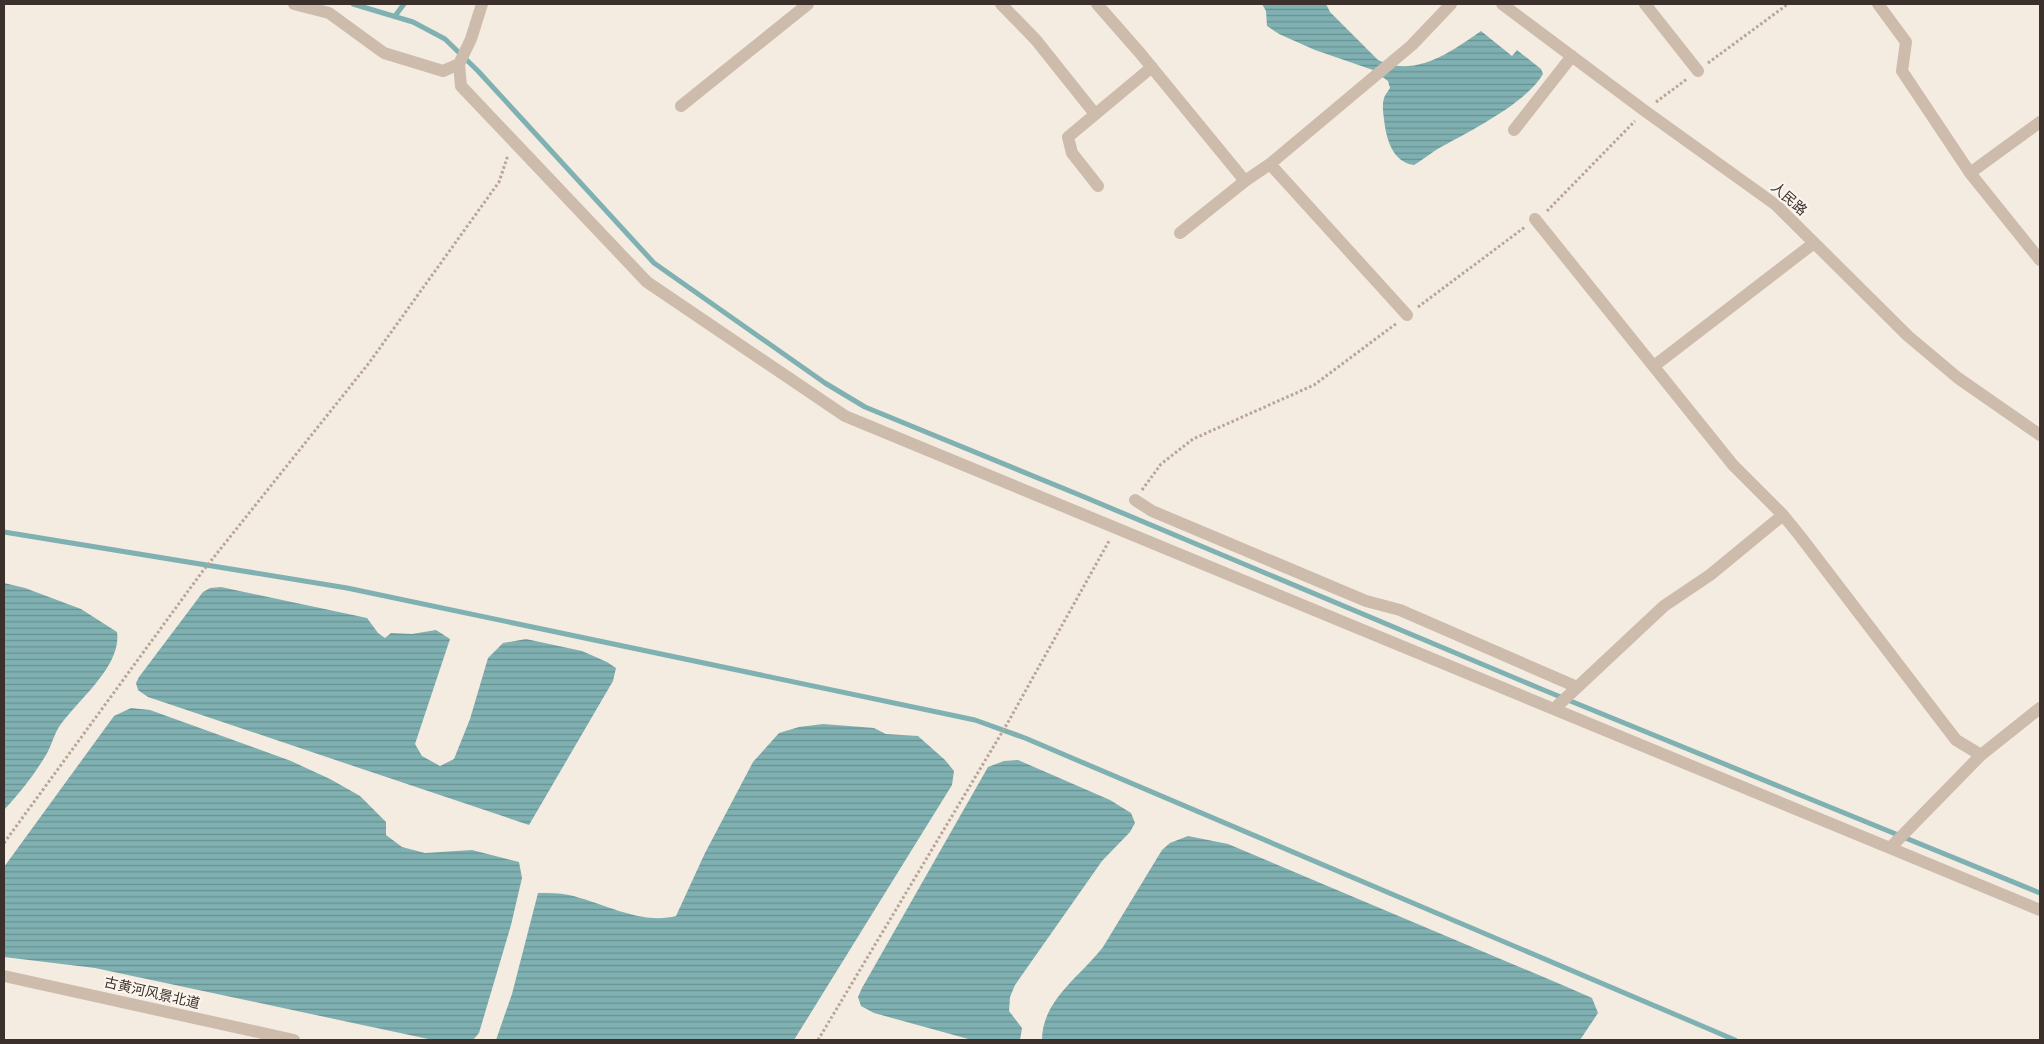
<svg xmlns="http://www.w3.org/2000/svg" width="2044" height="1044" font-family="Figtree,'Noto Sans SC',sans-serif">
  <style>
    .water { fill: url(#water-rules) }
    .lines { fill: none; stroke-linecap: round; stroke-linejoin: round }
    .stream { stroke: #7fb0b2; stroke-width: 5 }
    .path { stroke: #b9a596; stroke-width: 3; stroke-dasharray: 2.5 2.5; stroke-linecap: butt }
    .minor { stroke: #cdbbac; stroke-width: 12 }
    .labels { text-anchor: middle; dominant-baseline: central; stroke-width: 4.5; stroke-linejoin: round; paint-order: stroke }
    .street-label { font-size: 14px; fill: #3b302b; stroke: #fbf5ee }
  </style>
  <defs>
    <pattern id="water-rules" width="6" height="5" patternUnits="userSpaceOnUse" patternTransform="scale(1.25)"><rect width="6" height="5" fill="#7fb0b2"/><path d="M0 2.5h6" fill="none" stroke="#699091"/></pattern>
  </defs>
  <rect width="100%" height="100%" fill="#f4ebe1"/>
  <!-- water -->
  <path class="water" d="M1262,4H1326L1330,12L1378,60C1415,79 1452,51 1481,31L1512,56L1517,50L1541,69L1543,74C1526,103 1472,130 1443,146C1433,151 1424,159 1414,165C1392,162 1386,138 1384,119C1383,112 1382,105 1384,98C1385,95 1388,91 1390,88L1388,81L1373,70L1315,50L1279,34L1267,26L1266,11Z
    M4,583L25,588L81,609L117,632C122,665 79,699 61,724C54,733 52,745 46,755C34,775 20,793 4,810Z
    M221,587L367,618L378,633L385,638L391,633L412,634L436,630L450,639L415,744L422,756L440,766L454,759L470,719L488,658L503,643L526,639L582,651L607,662L616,668L613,681L529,825L148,697L138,690L136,683L139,677L203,592L210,588Z
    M131,708L150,710L291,761L330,779L360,796L386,822V835L402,847L425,853L472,850L519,862L522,878L511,925L479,1033L473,1040H433L95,968L4,957V867L114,716Z
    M823,724L874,728L886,734L918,736L945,760L954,771L952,785L794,1040H496L512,994L538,893C548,893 559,893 569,895C604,903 640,925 676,916L705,853L753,762L779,733L799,727Z
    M1018,760L1110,800L1131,813L1135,823L1130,832L1102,861L1015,985L1010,997L1009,1011L1022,1028L1020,1040H972L874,1013L861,1006L858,997L862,988L988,767L1004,761Z
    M1188,836L1228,844L1567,987L1592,998L1598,1013L1580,1040H1042C1042,1000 1081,976 1103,947L1162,850L1170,843Z"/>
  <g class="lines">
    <!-- stream -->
    <path class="stream" d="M353,4L413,22L445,39L478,71L654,263L825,383L865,407L1082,496L1546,691L2040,893
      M395,16L404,4
      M4,532L347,588L975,720L1025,738L1735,1040"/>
    <!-- path -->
    <path class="path" d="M1708,63L1788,4
      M1656,102L1687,79
      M1547,211L1635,121
      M1418,307L1525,227
      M1142,490L1161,464L1193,439L1314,385L1397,323
      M4,843L202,572L369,363L499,182L508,155
      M818,1040L1007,724L1109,541"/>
    <!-- minor -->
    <path class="minor" d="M294,4L329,13L384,53L443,71L459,64L471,39L482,4
      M1001,4L1036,40L1095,114
      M1097,4L1140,53L1245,181
      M1502,4L1645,111L1776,205L1908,336L1958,378L2040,435
      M1645,4L1698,71
      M1878,4L1906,42L1902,71L1970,173L2040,260
      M459,64L461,86L647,282L845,416L2040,910
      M681,106L808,4
      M1514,130L1572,56
      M1270,164L1407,315
      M1970,173L2040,122
      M1098,186L1072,153L1068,137L1152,67
      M1535,219L1733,465L1783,515L1800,536L1956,740L1981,755
      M1180,233L1245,181L1270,164L1412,45L1451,4
      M1654,366L1814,243
      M1135,500L1152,511L1366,601L1400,610L1577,687
      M1554,709L1664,606L1710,575L1783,515
      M1890,848L1981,755L2040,708
      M4,976L294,1040"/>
  </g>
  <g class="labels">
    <!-- street labels -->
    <g class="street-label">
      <text transform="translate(1789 199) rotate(41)">人民路</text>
      <text transform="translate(152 993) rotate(13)">古黄河风景北道</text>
    </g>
  </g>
  <!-- border -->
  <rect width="2044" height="1044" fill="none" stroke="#3b302b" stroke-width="10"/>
</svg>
